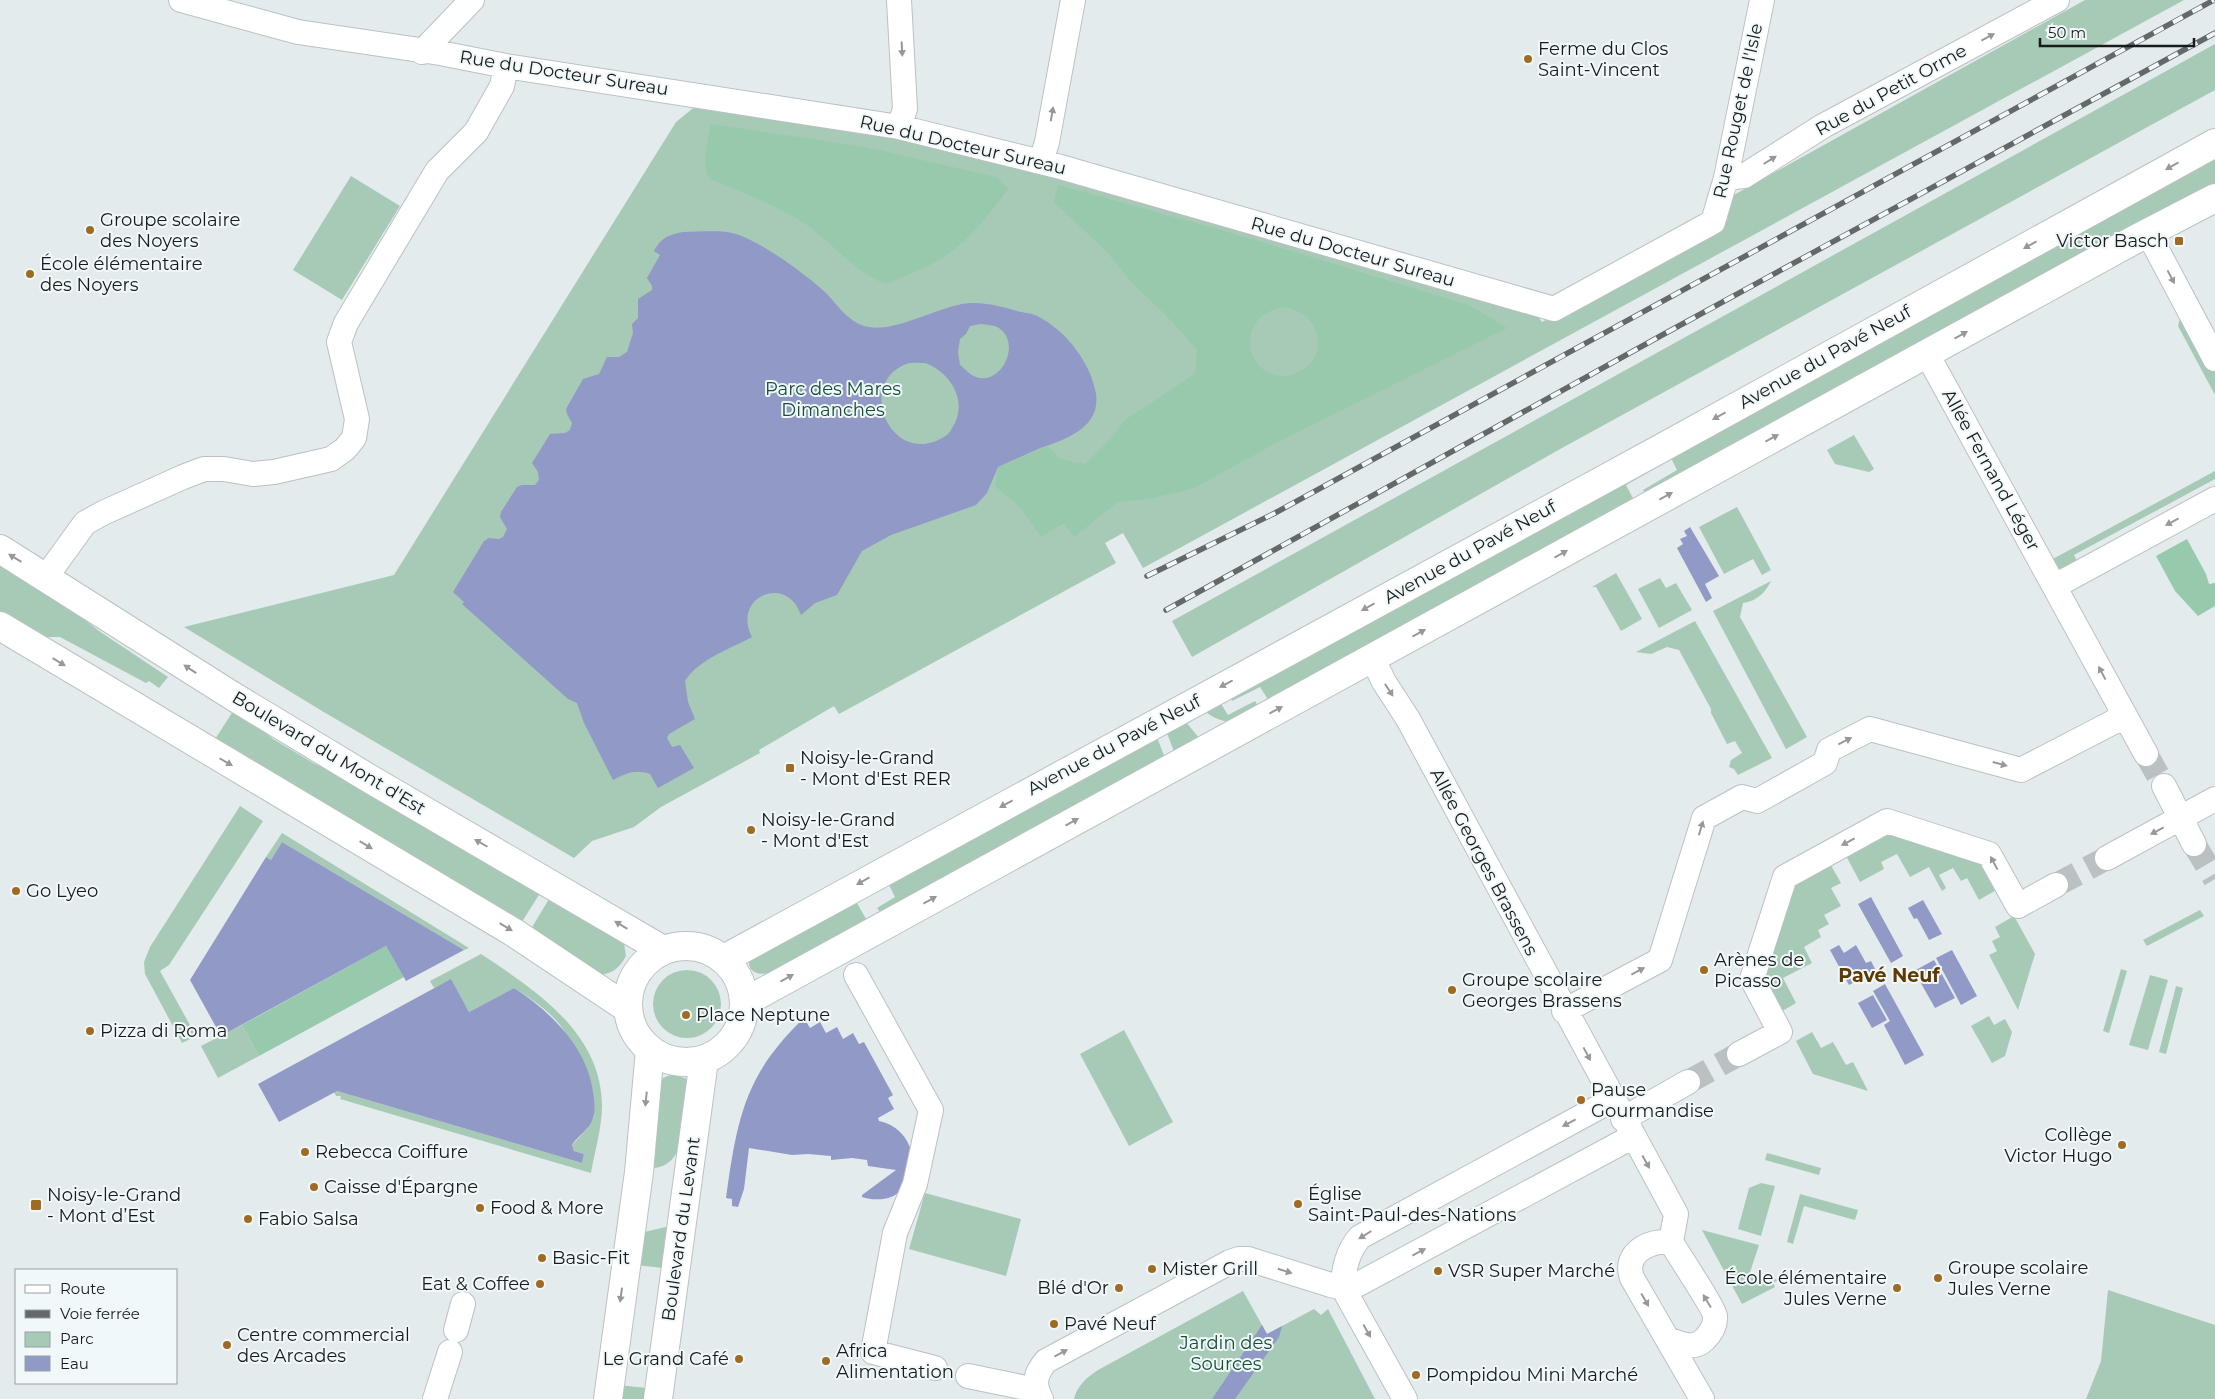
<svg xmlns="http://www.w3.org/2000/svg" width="2215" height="1399" font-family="Montserrat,sans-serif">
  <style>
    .green { fill: #a6cab5 }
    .forest { fill: #97c9ac; fill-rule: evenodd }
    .water { fill: #9199c6; fill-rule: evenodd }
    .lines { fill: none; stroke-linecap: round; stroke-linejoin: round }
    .street-tunnel { stroke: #bbc1c3; stroke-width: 24; stroke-dasharray: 24 12; stroke-linecap: butt }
    .street-casing { stroke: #bbc1c3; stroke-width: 26 }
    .secondary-casing { stroke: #bbc1c3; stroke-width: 30 }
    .street { stroke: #fff; stroke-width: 24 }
    .secondary { stroke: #fff; stroke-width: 28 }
    .rail-casing { stroke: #646869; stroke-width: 5.5 }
    .rail { stroke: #f1f8fa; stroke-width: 4; stroke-dasharray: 11; stroke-linecap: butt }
    .oneway { fill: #979898 }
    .poi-dot { fill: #9f6a22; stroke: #f1f8fa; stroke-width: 2 }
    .labels { text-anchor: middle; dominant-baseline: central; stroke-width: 4; stroke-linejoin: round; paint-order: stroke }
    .poi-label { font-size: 18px; fill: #181a1b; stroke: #f1f8fa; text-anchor: start }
    .street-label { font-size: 18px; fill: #181a1b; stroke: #f1f8fa }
    .park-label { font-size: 18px; fill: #145035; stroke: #f1f8fa }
    .neighbourhood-label { font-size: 19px; font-weight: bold; fill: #5d3a03; stroke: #f1f8fa }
  </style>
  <rect width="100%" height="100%" fill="#e4ebed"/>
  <!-- green -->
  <path class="green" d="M2085,0H2184L1143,568L1123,533L1105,543L1116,563L839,714L834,706L759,750L760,753L661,807L634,827L592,841L574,858L322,711L184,627L394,575L676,122L708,96L899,127L1537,315L1542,322L1727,221L1732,196Z
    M2215,44V90L1562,448L1192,657L1172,621Z
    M2215,154V184L1647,495L1643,490L1677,470L1668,452Z
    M351,176L400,206L342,300L293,270Z
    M2181,314L2215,369V395L2178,326Z
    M1854,435L1874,469L1869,472L1835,464L1827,450Z
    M1658,460L1661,465L1626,485L1635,502L1269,701L1260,687L1232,701L1229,695Z
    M2215,471V479L2074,555L2080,567L2066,570L2055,567L2051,560Z
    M1737,507L1771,570L1762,575L1753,559L1724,574L1699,527Z
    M0,560L40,584L99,631L168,677L159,688L149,681L146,683L60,637H41L0,612Z
    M1616,573L1642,619L1621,631L1596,587H1592Z
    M1660,578L1666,588L1676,583L1692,610L1659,628L1638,589Z
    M1771,581C1765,593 1757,601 1743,603L1740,617L1807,737L1786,749L1713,611Z
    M1695,621L1772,758L1738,775L1734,769L1729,767L1731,760L1742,753L1735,741L1727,744L1711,713V709L1679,650L1667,647L1651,654L1636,652Z
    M1218,699L1228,715L1255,701L1259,708L1231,722C1219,721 1210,716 1201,708Z
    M235,708L273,739L315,764L376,789L542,890L520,925L214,741Z
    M1185,721L1200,739L1175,754L1165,728Z
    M1155,732L1165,758L880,912L877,908L895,897L887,881Z
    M240,806L263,821L169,965L160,971L196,1036L182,1043L145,974L144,962L150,947Z
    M282,833L469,948L464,950L282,842L271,860L266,857Z
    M1883,833L1984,863L1998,889L1979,900L1967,878L1961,881L1953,868L1939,875L1946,888L1942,891L1929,867L1910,877L1897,854L1881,862L1884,869L1860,882L1845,854Z
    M1829,862L1841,883L1831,888L1841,906L1824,915L1829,924L1818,930L1821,937L1804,947L1812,963L1783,978L1796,1003L1777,1014L1760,982L1790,883Z
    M875,888L877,892L857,903L866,919L775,972C763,975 747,976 749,958Z
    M549,899L612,934L624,943L626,956C619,969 612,974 597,975L528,934Z
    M2200,910L2204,916L2147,946L2143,940Z
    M2014,916L2035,954L2018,1010L1989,955L1997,951L1992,941L2000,937L1995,927Z
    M481,954C535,990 601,1032 602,1105C602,1128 595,1150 591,1173L340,1099L341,1096H336L334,1092L337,1091L582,1163L584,1154L574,1151L572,1145L587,1129L594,1116C585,1090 579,1062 568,1038C558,1016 533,1000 514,988L469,1012L451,980L434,988L430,981Z
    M2121,969L2127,971L2109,1033L2103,1031Z
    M653 1004a34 34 0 1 1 68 0a34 34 0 1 1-68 0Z
    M2150,975L2168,980L2148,1050L2129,1045Z
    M2176,986L2183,988L2166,1054L2159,1052Z
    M1989,1016L1994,1025L2005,1019L2012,1032L2005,1056L1992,1063L1971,1026Z
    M242,1025L259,1056L218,1078L201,1046Z
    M1124,1030L1173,1122L1129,1146L1080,1054Z
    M1812,1032L1821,1048L1833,1042L1846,1065L1853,1062L1868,1091L1813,1074L1796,1041Z
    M673,1074L687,1079L690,1085C687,1110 688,1167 653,1168L649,1166L661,1082L663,1078Z
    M1767,1153L1821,1168L1819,1175L1765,1160Z
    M1761,1183L1775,1186L1761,1236L1738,1229L1749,1188Z
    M925,1193L1021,1219L1006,1276L909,1249Z
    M1800,1194L1858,1210L1855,1220L1804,1206L1793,1244L1787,1242Z
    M670,1226L663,1268L636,1265L640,1233Z
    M1702,1230L1759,1245L1750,1272L1778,1280L1773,1283L1775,1287L1742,1304Z
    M2108,1290L2215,1325V1399H2086L2101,1361Z
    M1243,1291L1267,1334L1314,1309L1321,1315L1328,1309L1375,1399H1074C1077,1386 1087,1377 1098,1370Z
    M618,1385L647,1388L646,1399H616Z"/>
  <!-- forest -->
  <path class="forest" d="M711,124L865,147L996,177L1008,189C991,212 974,234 952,251C933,266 908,275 886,284C855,273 834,244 807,225C777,205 743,193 710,179C700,166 708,139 711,124Z
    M1058,185L1221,230L1469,305L1507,328L1276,443L1192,489L1153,498L1118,502L1074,537L1064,523L1041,537L1021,508L995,486L998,467L1048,446L1060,459L1085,464L1113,436L1125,420L1195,374L1197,350L1166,315L1136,287L1105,250L1054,202ZM1285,307C1308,312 1324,330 1316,354C1312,364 1303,371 1294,374C1248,389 1228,314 1285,307Z
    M2187,539L2206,574L2209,584L2215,583V606L2198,616L2175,591L2156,556Z
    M386,946L404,977L259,1056L242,1025Z"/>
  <!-- water -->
  <path class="water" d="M683,232C699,232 717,230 732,233C758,239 807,275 827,294C838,306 848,321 864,326C891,334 930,311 958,305C978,300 998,306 1017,311C1024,313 1033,313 1039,317C1066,331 1091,363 1096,394C1101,430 1062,440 1036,450C1023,456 1011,461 998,467L987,493L976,505L891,535L862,551L837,595L815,603L801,615C787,573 731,597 752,637C730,649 699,659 685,681L688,702L695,719L669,734L667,738L672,747L680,745L694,768L658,788L650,774C636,769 626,773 613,780L584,723L577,703L568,699L462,604L464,602L453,592L484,541L489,538L499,539L503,537L507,529L500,517L501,512L517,487L522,485H535L539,480L538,472L532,463L550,434L565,433L570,430L572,423L567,414L566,409L583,379L599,374L607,357H619L627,352L633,333L632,324L638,318V299L652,290V286L647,278L660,255L654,251C662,237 668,235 683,232ZM981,324C986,325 993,325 997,327C1023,341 1002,386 976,377C970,375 965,369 960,365L958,352L960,339L966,334L970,326ZM925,363C948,371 967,397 955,423C952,427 951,432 947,435C893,472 854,385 906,364C911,362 919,363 925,363Z
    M1690,527L1719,576L1705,584L1712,598L1706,602L1677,548L1683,544L1680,539L1687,536L1684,531Z
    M282,842L464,950L406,981L386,946L221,1036L190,980L266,857L271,860Z
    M1871,897L1903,956L1891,963L1858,904Z
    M1923,900L1942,934L1929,940L1917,918L1914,919L1908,908Z
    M1839,945L1844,953L1856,945L1866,963L1871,961L1876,971L1849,985L1830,950Z
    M1952,950L1977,996L1961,1005L1936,958Z
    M1934,960L1955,998L1935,1008L1914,971Z
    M451,979L469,1012L514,988C550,1011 587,1047 593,1092C594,1101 596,1109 593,1118C589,1131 578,1135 572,1145L574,1151L584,1154L582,1163L337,1091L279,1122L258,1084Z
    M1885,984L1924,1055L1905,1065L1884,1025L1890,1021L1873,991Z
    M1873,995L1887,1020L1872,1028L1858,1003Z
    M804,1018L810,1028L820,1022L826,1033L837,1027L843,1039L853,1033L859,1044L864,1042L893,1095L888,1098L894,1109L878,1118L879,1121C897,1125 907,1136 912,1153C909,1164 907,1178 902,1188C895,1201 874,1201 862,1197V1195L896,1170L868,1166L867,1160L852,1158L831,1160V1156L808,1154L792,1155L749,1148L744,1189L738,1207L732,1206V1199L726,1198C737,1120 744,1075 804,1018Z
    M1262,1325L1267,1334L1282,1326L1279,1337L1235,1399H1212Z"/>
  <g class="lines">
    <!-- street-tunnel -->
    <path class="street-tunnel" d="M2146,754L2164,786
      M2194,844L2215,879
      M2056,885L2107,858
      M1688,1082L1739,1054"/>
    <defs>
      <path id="street" d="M181,0L298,32L440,53L506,66L899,127L1057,166L1554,309L1713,222L1726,178L1762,0
        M422,52L472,0
        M899,127L905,109L899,0
        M1041,162L1047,142L1073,0
        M1726,178L1744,176L1823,126L2057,0
        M2148,233L2215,359
        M1927,354L2146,754
        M46,577L85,523L103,513L183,477L204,469H224L253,474L274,472L331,459L345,449L354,438L357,419L339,342L346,323L437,171L476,132L502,86L506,66
        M2055,586L2215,499
        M1373,659L1384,682L1408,719L1676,1214L1671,1242
        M2164,786L2194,844
        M2107,858L2215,799
        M856,975L931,1110L915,1184L895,1233L873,1352L935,1368
        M1564,1011L1660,960L1704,818L1742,797L1757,801L1825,763L1829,750L1870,729L2021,770L2125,716
        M1739,1054L1780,1032L1752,979L1785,877L1887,821L1989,854L2018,906L2056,885
        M1623,1119L1688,1082
        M456,1330L463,1304
        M1668,1339C1680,1344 1693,1350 1704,1340C1711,1333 1716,1326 1715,1316C1714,1308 1678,1254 1671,1242C1649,1240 1623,1253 1632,1278L1702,1399
        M968,1376L1036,1390
        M435,1399L450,1352
        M1041,1399C1033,1384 1035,1374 1046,1361L1230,1262L1239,1259H1248L1331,1285L1343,1288L1353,1287L1632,1137
        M1405,1399L1343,1288C1343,1270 1348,1250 1360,1237L1612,1100"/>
      <path id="secondary" d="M0,549L231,695L370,779L663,950
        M0,626L513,932L627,1008
        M628 1004a58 58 0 1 1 116 0a58 58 0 1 1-116 0Z
        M724,959L1658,450L2215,143
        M745,1002L2134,240L2215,198
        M608,1399L639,1172L650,1050
        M658,1399L704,1060"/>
    </defs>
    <!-- street casing -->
    <use href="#street" class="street-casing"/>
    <!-- secondary casing -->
    <use href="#secondary" class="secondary-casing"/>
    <!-- street -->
    <use href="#street" class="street"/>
    <!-- secondary -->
    <use href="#secondary" class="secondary"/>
    <defs>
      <path id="rail" d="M1147,576L1275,513L2214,0
        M1166,610L1664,334L2215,33"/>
    </defs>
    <!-- rail casing -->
    <use href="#rail" class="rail-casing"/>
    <!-- rail -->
    <use href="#rail" class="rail"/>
  </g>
  <!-- one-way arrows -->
  <defs><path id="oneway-solid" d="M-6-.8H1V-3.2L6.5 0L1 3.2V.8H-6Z" transform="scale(1.25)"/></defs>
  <g class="oneway">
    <use href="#oneway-solid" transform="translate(1988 37) rotate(-28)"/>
    <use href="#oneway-solid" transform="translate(902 49) rotate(87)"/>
    <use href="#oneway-solid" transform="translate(1052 114) rotate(-80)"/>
    <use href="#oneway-solid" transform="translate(1770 160) rotate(-32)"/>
    <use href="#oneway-solid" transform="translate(2172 166) rotate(151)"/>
    <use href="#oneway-solid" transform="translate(2030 245) rotate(151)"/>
    <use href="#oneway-solid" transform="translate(2171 277) rotate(62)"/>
    <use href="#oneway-solid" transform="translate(1961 335) rotate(-29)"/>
    <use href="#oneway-solid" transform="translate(1719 416) rotate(151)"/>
    <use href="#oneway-solid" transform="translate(1772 438) rotate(-28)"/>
    <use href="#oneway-solid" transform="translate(1666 496) rotate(-29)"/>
    <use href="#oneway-solid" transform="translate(2172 522) rotate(152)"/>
    <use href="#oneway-solid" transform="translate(1561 554) rotate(-29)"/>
    <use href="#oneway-solid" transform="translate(15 558) rotate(-149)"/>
    <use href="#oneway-solid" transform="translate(1368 607) rotate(151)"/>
    <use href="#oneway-solid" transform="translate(1419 633) rotate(-29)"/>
    <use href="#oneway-solid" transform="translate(59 662) rotate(31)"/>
    <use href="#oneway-solid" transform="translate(190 669) rotate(-147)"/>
    <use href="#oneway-solid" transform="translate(2102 673) rotate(-118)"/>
    <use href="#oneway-solid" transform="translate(1226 684) rotate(152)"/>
    <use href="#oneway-solid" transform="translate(1389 690) rotate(57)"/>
    <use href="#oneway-solid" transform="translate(1276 710) rotate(-28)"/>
    <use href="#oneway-solid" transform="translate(1845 741) rotate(-27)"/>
    <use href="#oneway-solid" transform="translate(226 762) rotate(30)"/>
    <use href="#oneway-solid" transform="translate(2000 764) rotate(15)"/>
    <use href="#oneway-solid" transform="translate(1006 804) rotate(151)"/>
    <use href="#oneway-solid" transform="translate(1072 822) rotate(-29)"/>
    <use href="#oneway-solid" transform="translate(1701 828) rotate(-73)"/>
    <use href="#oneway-solid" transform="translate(2157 831) rotate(152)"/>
    <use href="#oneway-solid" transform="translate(1848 842) rotate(152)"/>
    <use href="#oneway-solid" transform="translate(481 843) rotate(-150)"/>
    <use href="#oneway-solid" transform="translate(366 845) rotate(31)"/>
    <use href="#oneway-solid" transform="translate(1994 863) rotate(-118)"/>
    <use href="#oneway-solid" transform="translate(863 881) rotate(151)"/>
    <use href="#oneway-solid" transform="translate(930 900) rotate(-29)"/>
    <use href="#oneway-solid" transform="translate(621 925) rotate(-149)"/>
    <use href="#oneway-solid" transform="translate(506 927) rotate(31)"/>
    <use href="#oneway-solid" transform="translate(1638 971) rotate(-28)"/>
    <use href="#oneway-solid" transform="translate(787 978) rotate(-29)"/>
    <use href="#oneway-solid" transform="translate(1587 1054) rotate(62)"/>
    <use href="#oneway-solid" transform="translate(646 1099) rotate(96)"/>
    <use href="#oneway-solid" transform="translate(1569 1123) rotate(152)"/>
    <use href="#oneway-solid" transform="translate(1646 1162) rotate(61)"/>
    <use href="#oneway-solid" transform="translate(1365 1235) rotate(148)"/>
    <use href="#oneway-solid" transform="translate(1419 1252) rotate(-28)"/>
    <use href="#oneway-solid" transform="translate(1285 1271) rotate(17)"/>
    <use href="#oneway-solid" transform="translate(621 1295) rotate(98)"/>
    <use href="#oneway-solid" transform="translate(1645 1300) rotate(60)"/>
    <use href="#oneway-solid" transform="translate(1707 1301) rotate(-121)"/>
    <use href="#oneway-solid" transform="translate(1367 1331) rotate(61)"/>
    <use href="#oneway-solid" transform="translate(1061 1353) rotate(-28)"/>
  </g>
  <!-- markers -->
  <g class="poi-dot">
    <circle cx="1528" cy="59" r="5"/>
    <circle cx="90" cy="230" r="5"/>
    <rect x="2174" y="236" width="10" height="10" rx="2.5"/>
    <circle cx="30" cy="274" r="5"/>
    <rect x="785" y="763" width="10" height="10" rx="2.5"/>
    <circle cx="751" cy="830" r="5"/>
    <circle cx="16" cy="891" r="5"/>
    <circle cx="1704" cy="970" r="5"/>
    <circle cx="1452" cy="990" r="5"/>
    <circle cx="686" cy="1015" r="5"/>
    <circle cx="90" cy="1031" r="5"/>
    <circle cx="1581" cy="1100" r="5"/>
    <circle cx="2122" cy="1145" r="5"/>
    <circle cx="305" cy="1152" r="5"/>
    <circle cx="314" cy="1187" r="5"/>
    <circle cx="1298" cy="1204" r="5"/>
    <rect x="30" y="1199" width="12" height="12" rx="2.5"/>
    <circle cx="480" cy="1208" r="5"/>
    <circle cx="248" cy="1219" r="5"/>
    <circle cx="542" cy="1258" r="5"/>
    <circle cx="1152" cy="1269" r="5"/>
    <circle cx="1438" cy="1271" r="5"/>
    <circle cx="1938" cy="1278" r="5"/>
    <circle cx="540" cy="1284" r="5"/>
    <circle cx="1119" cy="1288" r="5"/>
    <circle cx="1897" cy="1288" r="5"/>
    <circle cx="1054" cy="1324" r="5"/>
    <circle cx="227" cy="1345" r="5"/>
    <circle cx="739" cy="1359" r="5"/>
    <circle cx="826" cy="1361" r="5"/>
    <circle cx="1416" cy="1375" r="5"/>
  </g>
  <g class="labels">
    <!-- poi labels -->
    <g class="poi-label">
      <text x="1538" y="49">Ferme du Clos<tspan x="1538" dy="21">Saint-Vincent</tspan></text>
      <text x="100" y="220">Groupe scolaire<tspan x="100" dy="21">des Noyers</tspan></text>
      <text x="2169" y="241" text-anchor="end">Victor Basch</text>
      <text x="40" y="264">École élémentaire<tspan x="40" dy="21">des Noyers</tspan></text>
      <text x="800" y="758">Noisy-le-Grand<tspan x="800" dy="21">- Mont d'Est RER</tspan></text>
      <text x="761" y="820">Noisy-le-Grand<tspan x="761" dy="21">- Mont d'Est</tspan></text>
      <text x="26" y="891">Go Lyeo</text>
      <text x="1714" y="960">Arènes de<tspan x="1714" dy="21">Picasso</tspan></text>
      <text x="1462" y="980">Groupe scolaire<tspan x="1462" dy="21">Georges Brassens</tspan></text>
      <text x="696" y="1015">Place Neptune</text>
      <text x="100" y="1031">Pizza di Roma</text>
      <text x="1591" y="1090">Pause<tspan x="1591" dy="21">Gourmandise</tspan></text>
      <text x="2112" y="1135" text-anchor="end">Collège<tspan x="2112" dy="21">Victor Hugo</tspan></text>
      <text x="315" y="1152">Rebecca Coiffure</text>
      <text x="324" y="1187">Caisse d'Épargne</text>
      <text x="1308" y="1194">Église<tspan x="1308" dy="21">Saint-Paul-des-Nations</tspan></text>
      <text x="47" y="1195">Noisy-le-Grand<tspan x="47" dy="21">- Mont d’Est</tspan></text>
      <text x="490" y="1208">Food &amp; More</text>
      <text x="258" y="1219">Fabio Salsa</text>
      <text x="552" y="1258">Basic-Fit</text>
      <text x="1948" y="1268">Groupe scolaire<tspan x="1948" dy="21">Jules Verne</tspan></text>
      <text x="1162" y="1269">Mister Grill</text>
      <text x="1448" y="1271">VSR Super Marché</text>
      <text x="1887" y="1278" text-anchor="end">École élémentaire<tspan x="1887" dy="21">Jules Verne</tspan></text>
      <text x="530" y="1284" text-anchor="end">Eat &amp; Coffee</text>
      <text x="1109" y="1288" text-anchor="end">Blé d'Or</text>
      <text x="1064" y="1324">Pavé Neuf</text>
      <text x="237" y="1335">Centre commercial<tspan x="237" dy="21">des Arcades</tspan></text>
      <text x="836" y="1351">Africa<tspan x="836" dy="21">Alimentation</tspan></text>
      <text x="729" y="1359" text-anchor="end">Le Grand Café</text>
      <text x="1426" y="1375">Pompidou Mini Marché</text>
    </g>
    <!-- street labels -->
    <g class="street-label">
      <text transform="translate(564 73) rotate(9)">Rue du Docteur Sureau</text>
      <text transform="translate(1891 90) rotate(-29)">Rue du Petit Orme</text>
      <text transform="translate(1738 111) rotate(-78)">Rue Rouget de l'Isle</text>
      <text transform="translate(963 145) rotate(13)">Rue du Docteur Sureau</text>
      <text transform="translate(1353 252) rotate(16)">Rue du Docteur Sureau</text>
      <text transform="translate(1825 357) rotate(-29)">Avenue du Pavé Neuf</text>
      <text transform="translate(1991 470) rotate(61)">Allée Fernand Léger</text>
      <text transform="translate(1470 552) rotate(-29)">Avenue du Pavé Neuf</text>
      <text transform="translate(1114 745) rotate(-28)">Avenue du Pavé Neuf</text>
      <text transform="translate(329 753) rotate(31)">Boulevard du Mont d'Est</text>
      <text transform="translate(1484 862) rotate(62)">Allée Georges Brassens</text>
      <text transform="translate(681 1229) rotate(-82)">Boulevard du Levant</text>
    </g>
    <!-- park labels -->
    <g class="park-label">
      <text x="833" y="389">Parc des Mares<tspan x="833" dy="21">Dimanches</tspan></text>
      <text x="1226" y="1343">Jardin des<tspan x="1226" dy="21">Sources</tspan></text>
    </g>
    <!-- neighbourhood labels -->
    <g class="neighbourhood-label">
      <text x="1889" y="975">Pavé Neuf</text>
    </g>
  </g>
  <!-- legend -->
  <rect x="15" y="1269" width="162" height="115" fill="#f1f8fa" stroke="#9a9fa1"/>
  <rect x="25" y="1285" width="25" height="8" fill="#ffffff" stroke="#9a9fa1"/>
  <text x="60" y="1294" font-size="15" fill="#181a1b">Route</text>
  <rect x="25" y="1310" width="25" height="8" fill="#646869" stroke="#9a9fa1"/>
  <text x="60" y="1319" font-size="15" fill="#181a1b">Voie ferrée</text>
  <rect x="25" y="1332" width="25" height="15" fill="#a6cab5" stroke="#9a9fa1"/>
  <text x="60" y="1344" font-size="15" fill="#181a1b">Parc</text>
  <rect x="25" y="1356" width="25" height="15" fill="#9199c6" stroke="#9a9fa1"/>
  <text x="60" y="1369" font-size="15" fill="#181a1b">Eau</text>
  <!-- scale -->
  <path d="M2040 38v8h154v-8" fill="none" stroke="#181a1b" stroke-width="2.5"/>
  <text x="2048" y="38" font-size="15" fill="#181a1b" stroke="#f1f8fa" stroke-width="4" paint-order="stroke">50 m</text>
</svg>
